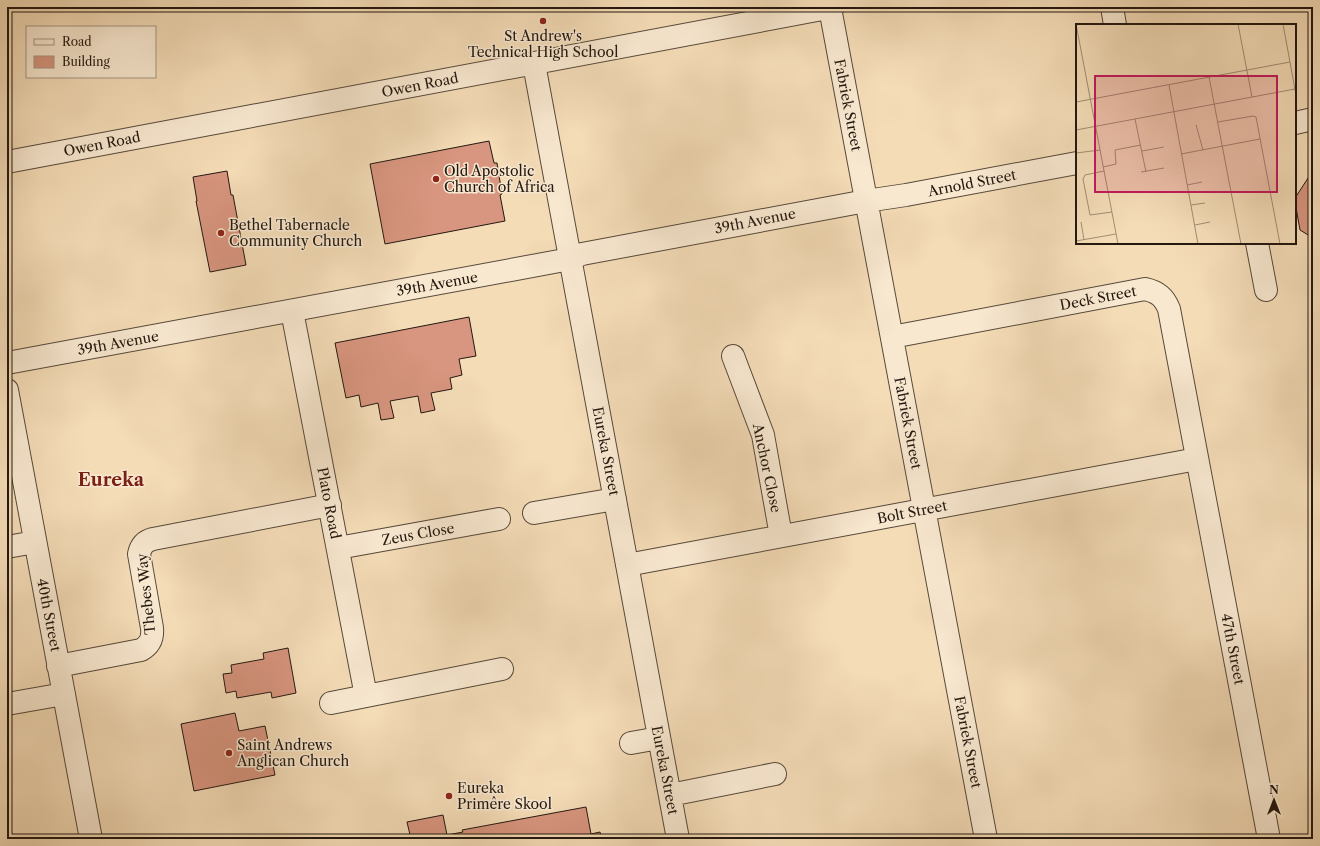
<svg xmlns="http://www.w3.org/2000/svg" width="1320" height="846" font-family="'Libre Caslon Text',serif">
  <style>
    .building { fill: #d8957f; stroke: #231810 }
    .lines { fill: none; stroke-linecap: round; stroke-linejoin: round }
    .minor-casing { stroke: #57493a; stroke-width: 24 }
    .minor { stroke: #f8e8d0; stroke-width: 22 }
    .poi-dot { fill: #8f2418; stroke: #f8e8d0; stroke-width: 1.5 }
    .labels { text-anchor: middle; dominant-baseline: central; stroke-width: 3; stroke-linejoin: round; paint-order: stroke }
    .poi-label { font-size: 14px; fill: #231810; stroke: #f8e8d0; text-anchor: start }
    .street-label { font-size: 14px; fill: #231810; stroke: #f8e8d0 }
    .district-label { font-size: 18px; font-weight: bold; fill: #7a1f14; stroke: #f8e8d0 }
    .inset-road { fill: none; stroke: #a08e74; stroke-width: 1 }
    .view { fill: #c2185b; fill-opacity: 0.15; stroke: #c2185b; stroke-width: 2 }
    .inset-edge { fill: none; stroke: #231810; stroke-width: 2 }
  </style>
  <rect width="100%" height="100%" fill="#f4dcb7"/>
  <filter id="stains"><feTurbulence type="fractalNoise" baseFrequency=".005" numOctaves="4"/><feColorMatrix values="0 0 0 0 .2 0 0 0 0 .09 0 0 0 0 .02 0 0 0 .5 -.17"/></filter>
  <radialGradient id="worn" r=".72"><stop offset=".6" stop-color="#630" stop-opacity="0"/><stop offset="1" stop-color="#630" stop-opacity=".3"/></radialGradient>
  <!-- building -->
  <path class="building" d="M489,141L494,163H497L502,194L500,195L505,221L385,244L370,164Z
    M227,171L231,195H233L246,265L210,272L196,201H197L193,177Z
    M1312,172H1313V238L1300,230L1295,202V198Z
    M469,317L476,356L459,359L462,375L450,378L452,389L431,393L435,410L421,413L418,396L390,401L394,418L381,420L378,403L361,407L359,395L346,398L335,343Z
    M288,648L296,693L272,698L271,692L237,698L236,691L226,693L223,674L232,673L231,665L264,659L263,653Z
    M235,713L239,731L265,726L275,775L194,791L181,724Z
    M586,807L591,834L600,832L602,839H411L407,822L443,815L447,835L463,832L462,830Z"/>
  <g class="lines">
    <defs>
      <path id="minor" d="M1112,7L1115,25
        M830,8L986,839
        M534,64L678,839
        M1295,123L1313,119
        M7,162L833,7
        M1257,243L1266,290
        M292,311L366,696
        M892,337L1145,289C1158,292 1164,297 1169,309L1269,839
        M733,356L763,435L781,536
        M7,363L570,259L582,254L866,201L906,195L1077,163
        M7,390L91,839
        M534,513L615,499
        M7,547L35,542
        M338,548L499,519
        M627,565L1197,459
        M58,666L141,650C150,645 153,639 152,628L139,554C141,545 145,541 153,539L330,505
        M331,703L502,669
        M7,704L64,694
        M631,743L659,738
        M670,795L775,774"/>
    </defs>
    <!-- minor casing -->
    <use href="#minor" class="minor-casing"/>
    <!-- minor -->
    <use href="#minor" class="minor"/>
  </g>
  <!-- markers -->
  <g class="poi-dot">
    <circle cx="543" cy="21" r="4"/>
    <circle cx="436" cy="179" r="4"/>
    <circle cx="221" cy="233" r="4"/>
    <circle cx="229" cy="753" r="4"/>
    <circle cx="449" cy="796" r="4"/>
  </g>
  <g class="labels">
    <!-- poi labels -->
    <g class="poi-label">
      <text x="543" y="36" text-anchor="middle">St Andrew's<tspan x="543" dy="16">Technical High School</tspan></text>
      <text x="444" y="171">Old Apostolic<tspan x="444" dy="16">Church of Africa</tspan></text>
      <text x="229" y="225">Bethel Tabernacle<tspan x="229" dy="16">Community Church</tspan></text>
      <text x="237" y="745">Saint Andrews<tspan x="237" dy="16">Anglican Church</tspan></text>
      <text x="457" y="788">Eureka<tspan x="457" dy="16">Primêre Skool</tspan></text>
    </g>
    <!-- street labels -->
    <g class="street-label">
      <text transform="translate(420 85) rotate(-11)">Owen Road</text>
      <text transform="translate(848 105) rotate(79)">Fabriek Street</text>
      <text transform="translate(102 144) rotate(-11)">Owen Road</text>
      <text transform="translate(972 183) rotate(-11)">Arnold Street</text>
      <text transform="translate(755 221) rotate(-11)">39th Avenue</text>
      <text transform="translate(437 284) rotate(-10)">39th Avenue</text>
      <text transform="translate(1098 298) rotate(-11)">Deck Street</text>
      <text transform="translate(118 343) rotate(-10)">39th Avenue</text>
      <text transform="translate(908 423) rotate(79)">Fabriek Street</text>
      <text transform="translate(606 451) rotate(79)">Eureka Street</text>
      <text transform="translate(767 468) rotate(78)">Anchor Close</text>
      <text transform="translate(329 503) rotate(79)">Plato Road</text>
      <text transform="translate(912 512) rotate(-11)">Bolt Street</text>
      <text transform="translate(418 534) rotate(-10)">Zeus Close</text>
      <text transform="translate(146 594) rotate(-96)">Thebes Way</text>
      <text transform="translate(49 615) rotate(79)">40th Street</text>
      <text transform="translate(1233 649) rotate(79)">47th Street</text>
      <text transform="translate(968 742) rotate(79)">Fabriek Street</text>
      <text transform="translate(665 770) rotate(79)">Eureka Street</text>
    </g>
    <!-- district labels -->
    <g class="district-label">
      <text x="111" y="480">Eureka</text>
    </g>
  </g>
  <!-- overview -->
  <g transform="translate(1076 24)">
    <rect width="220" height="220" fill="#f4dcb7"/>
    <path class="inset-road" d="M0,0L42,220M162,0L176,73M207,0L220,71M133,53L165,220M93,61L122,220M0,78L214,38M59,95L70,148M142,98L177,92L180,93L204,220M120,101L127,126M0,106L219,65M66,127L88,123M0,129L24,126M105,130L184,115M27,143L40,140L39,126L65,121M28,147L9,151L7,155L14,191L36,188M65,148L88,144M111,161L126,158M115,181L129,179M5,198L8,216M119,201L134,198M0,217L40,210"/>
    <path class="view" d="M19,52H201V168H19Z"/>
    <rect width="220" height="220" class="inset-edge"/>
  </g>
  <!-- margin -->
  <rect width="1320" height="846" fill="none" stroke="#f4dcb7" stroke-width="24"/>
  <rect x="8" y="8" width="1304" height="830" fill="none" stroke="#231810" stroke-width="2"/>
  <rect x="12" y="12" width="1296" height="822" fill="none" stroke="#231810"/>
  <!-- legend -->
  <rect x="26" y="26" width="130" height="52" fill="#f8e8d0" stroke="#a39583"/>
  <rect x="34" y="39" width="20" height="6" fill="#f8e8d0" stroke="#a39583"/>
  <text x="62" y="46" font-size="12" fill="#231810">Road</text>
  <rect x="34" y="56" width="20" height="12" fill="#d8957f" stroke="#a39583"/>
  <text x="62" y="66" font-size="12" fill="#231810">Building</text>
  <!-- north arrow -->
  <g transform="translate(1274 800)" stroke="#f8e8d0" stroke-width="3" paint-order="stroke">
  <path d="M0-3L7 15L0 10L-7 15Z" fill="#231810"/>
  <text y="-6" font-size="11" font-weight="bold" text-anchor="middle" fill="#231810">N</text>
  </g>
  <rect width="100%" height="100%" filter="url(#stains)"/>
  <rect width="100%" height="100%" fill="url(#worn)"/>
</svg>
